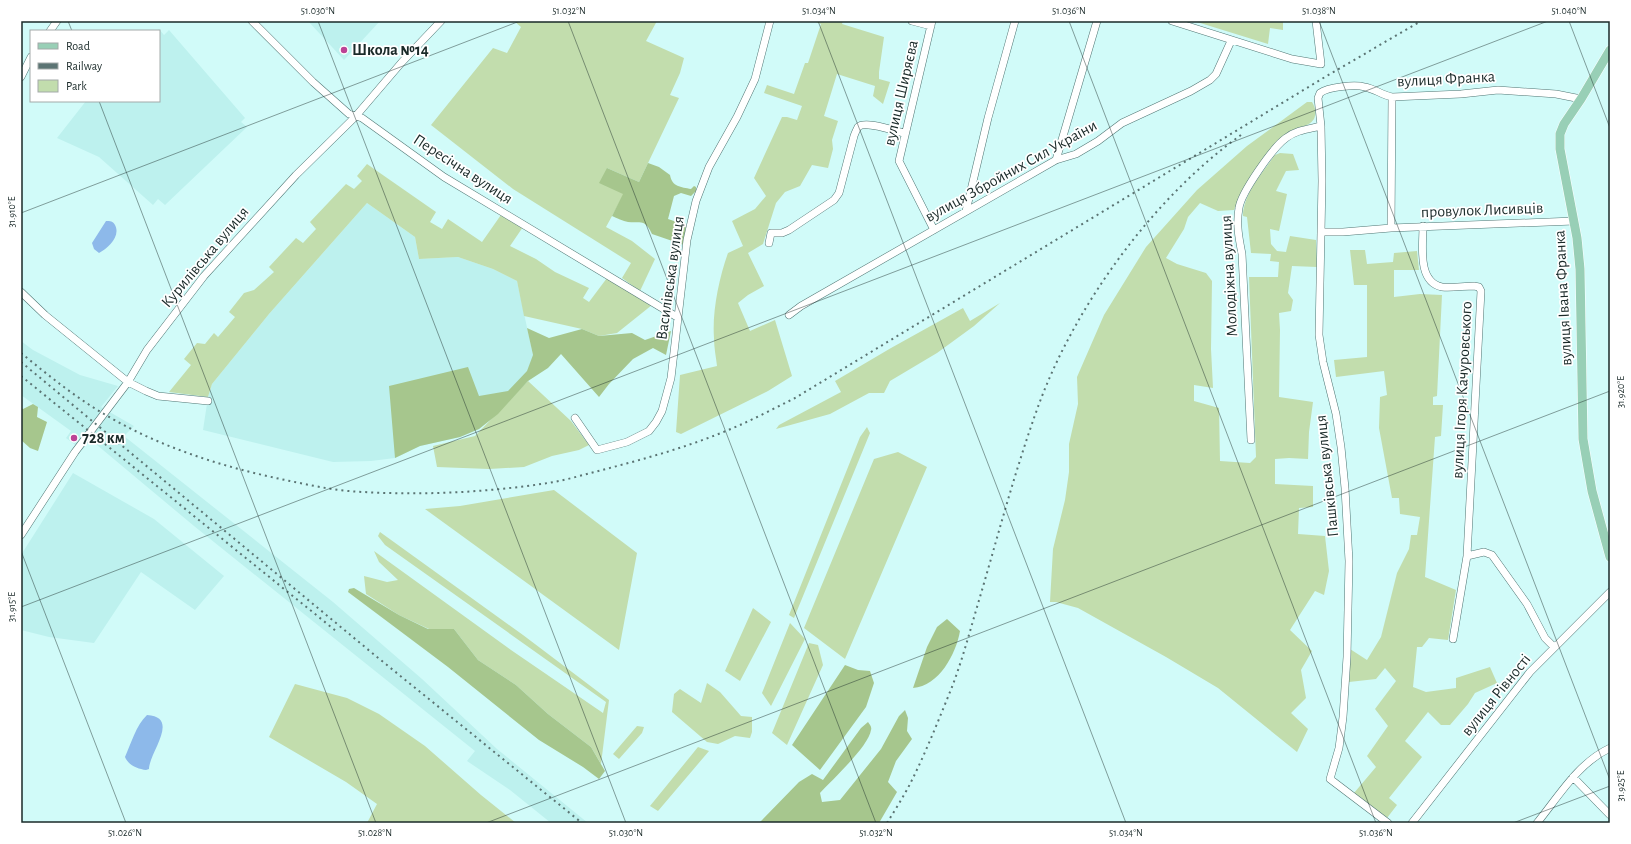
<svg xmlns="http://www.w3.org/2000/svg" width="1631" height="844" font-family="'Alegreya Sans',sans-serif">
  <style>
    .built { fill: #bdf1ee }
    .green { fill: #c2ddad }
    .forest { fill: #a6c68d }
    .water { fill: #8db9ea }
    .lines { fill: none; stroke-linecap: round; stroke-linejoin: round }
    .minor-casing { stroke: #507674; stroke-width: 8 }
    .major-casing { stroke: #fff; stroke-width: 10 }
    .minor { stroke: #fff; stroke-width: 7 }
    .major { stroke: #98cfb6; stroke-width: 9 }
    .rail { stroke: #5b7473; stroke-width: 2; stroke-dasharray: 2 4; stroke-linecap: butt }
    .ticks { fill: none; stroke: #1a2a29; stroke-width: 1; stroke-opacity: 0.45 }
    .poi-dot { fill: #bc4295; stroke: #fff; stroke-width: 1.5 }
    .labels { text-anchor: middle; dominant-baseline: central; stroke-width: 3.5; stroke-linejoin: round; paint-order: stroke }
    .poi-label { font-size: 16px; font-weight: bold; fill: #1a2a29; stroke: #fff; text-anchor: start }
    .street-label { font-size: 16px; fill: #1a2a29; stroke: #fff }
    .neatline { fill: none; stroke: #1a2a29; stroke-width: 1.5 }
    .ticks-label { font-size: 10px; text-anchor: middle; fill: #1a2a29 }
  </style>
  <rect width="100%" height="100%" fill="#d1fbf9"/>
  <!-- built -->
  <path class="built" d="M308,21H380L344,60Z
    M159,29L164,35L169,30L245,118L241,122L247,127L165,205L158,199L153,205L99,157L57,138L86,101H159V31H157Z
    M367,203L415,237L419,259L458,257L493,269L517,281L536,369L516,388L479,429L460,437L420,446L395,458L371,461L333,462L203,430L208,397L212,384L269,314Z
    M21,341L33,350L80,375L118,386L101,407L134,426L124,436L333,602L422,679L497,749L588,823H551L510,790L467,761L475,751L194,526L91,440L82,450L66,438L71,431L21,395Z
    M73,473L154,519L224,576L195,610L141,572L94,643L49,637L21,630V555Z"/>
  <!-- green -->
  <path class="green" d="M514,21H657L646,41L684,58L680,73L670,95L679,98L639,182L607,168L624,194L606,227L632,241L655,259L640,291L622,278L631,263L513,189L431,125L493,48L507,53L521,27Z
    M813,21H843L842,24L884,37L879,72V79L890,82L883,104L873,96L875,86L837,74L824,116L838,121L832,140L833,149L828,168L812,165L800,186L785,192L776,203L763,244L748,253L764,286L748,295L738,303L750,331L775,320L792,376L768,391L681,434L676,432L680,375L717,366C716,357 714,348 714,338C712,312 719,278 728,253L743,246L732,221L755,209L766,196L754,178L782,117H787L797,120L802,106L764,93L767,85L794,94L805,63H808L821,24Z
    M1197,21H1283V30L1270,28L1268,44L1197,22Z
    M1307,102H1312C1315,107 1317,112 1314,119C1308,128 1296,127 1287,133C1266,147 1245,187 1234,210L1218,211L1200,203L1188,217L1184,229L1166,258L1177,264L1206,273L1212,281L1211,349L1213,388L1194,385V401L1219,408L1220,461L1250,463L1256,457L1249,277H1278L1279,262L1270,261L1271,254L1251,253L1247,217L1243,216C1243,194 1263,172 1275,155L1280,153L1293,154L1299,170L1286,171L1276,191L1287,194L1279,231L1270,229L1271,244L1277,251L1286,252L1290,236L1316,240L1317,267L1292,266L1288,293L1293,300L1291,311L1279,313L1280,330L1279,397L1313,402L1309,432L1308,459L1289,458L1275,459V484L1313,486V507L1299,508L1298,534L1325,536L1329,571L1324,595L1315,591L1290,630L1312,651L1301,670L1306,698L1291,713L1308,729L1297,752L1218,688L1166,657L1078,608L1056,602H1050L1053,549L1065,500L1069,472V444L1078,404L1077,377L1104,315L1146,247L1197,190L1247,146Z
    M367,164L436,212L430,222L442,229L448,219L482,242L503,212L525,224L510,246L536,259L555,272L589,288L583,298L589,302L607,278L652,305L617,333L599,336L582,329L524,316L517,281L493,269L458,257L419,259L415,237L367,203L269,314L212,384L208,397L169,392L191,365L184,359L197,343L205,344L214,333L218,337L235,317L229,312L244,293L254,290L274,272L269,267L296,238L303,243L316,229L310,222L346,184L354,189L362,181L357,176Z
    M1350,250H1365L1367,264L1393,262L1394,253L1417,251L1419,270H1394V297L1420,294L1442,295L1437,396L1433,397V405H1443L1441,436L1435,437L1425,577L1456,590L1448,640L1429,638L1422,647H1417L1413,687L1426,692L1456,688V678L1490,667L1497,683L1475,693L1468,704L1450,725H1441L1428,712L1405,741L1422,757L1389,798L1397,805L1387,818L1354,793L1376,767L1367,756L1388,726L1375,709L1396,681L1385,668L1376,679L1349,682L1350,649L1367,660L1381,637L1397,573L1409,549L1411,535H1417L1420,517L1400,514L1399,498H1392L1379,428L1380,397L1387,395L1384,371L1336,377L1334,360L1367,357V285H1354Z
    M1000,303L974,326L937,353L890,381L884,393H869L830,414L776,429L779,425L841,392L835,381L891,348L963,308L970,321Z
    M528,381L571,421L589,445L579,450L552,456L524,467L489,469L437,467L433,446L475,436Z
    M867,427L870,433L794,618L789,615L860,437Z
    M898,452L927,467L845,659L804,628L874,459Z
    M554,490L637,553L619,650L425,509L460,506Z
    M380,532L523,635L609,700L601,764L591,747L548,714L516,685L478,660L454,629H429L399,615L366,594L364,576L387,582L398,580L379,562L374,551L511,650L603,713L606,702L385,545L378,536Z
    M753,608L771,622L740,681L725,671Z
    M790,623L805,639L771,706L762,693Z
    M809,643L818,645L823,665L787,745L772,733Z
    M707,683L720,692L741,716L752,717V732L750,738L735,736L718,744L707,742L672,712L674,694L680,689L701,703Z
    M295,684L347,698L379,714L425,746L481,795L516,823H367L377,804L346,782L269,737Z
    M637,726L644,727L642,733L619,759L613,754Z
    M698,747L709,751L658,811L650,806Z"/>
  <!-- forest -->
  <path class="forest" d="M648,163L659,167L670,175C672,187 681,187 691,189L694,186L696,187V191L691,196L681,193L674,196L668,219L686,225L684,245L652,234C645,219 642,223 628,222C623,221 617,218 612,216L623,194L599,183L607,168L639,182Z
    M527,328L549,338L582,329L599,336L632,333L645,340L671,331L666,355L653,348L633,359L609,384L599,397L561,354L548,368L528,381L498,414L479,429L460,437L420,446L395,458L389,386L468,367L479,396L508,391L527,371L533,355Z
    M33,404L38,407L37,417L47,422L38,451L30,448L21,440V408L23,409Z
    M354,588L399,615L428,629H454L478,660L516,685L548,714L591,747L605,771L599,779L583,767L539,740L448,667L348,592L349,589Z
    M947,619L960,631C956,654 939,686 913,688L927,647L937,627Z
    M845,665L858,670L870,671L874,683L866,707L820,770L792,745Z
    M905,710L908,718L907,731L912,739L896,761L888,782L897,792L879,823H759L799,782L812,774L823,780L861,728L868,722C870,725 872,727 871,730C869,746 832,780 820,793L822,802L840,800L881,749L899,716Z"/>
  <!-- water -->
  <path class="water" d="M106,221C110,221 113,221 115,225C121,236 108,248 99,253L94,249L92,243Z
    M147,715C181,717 149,753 149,769L146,770C138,769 128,765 125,757C131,744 136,725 147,715Z"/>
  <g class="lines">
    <defs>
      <path id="minor" d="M252,21L313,82L349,114L362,118L444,177L677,317
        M912,21L931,26
        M932,21L899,161L934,230
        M1172,21L1292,59L1321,64L1316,21
        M50,31L57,21
        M21,77L31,57
        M1056,160L1097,21
        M966,211L988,118L1015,21
        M1423,226C1423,245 1417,282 1442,287C1452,288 1464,286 1474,286L1479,287L1481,291L1467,556
        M1391,228L1392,97
        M1321,232H1343L1391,228L1574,221
        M769,243L771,233H782L789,230L834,200L839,193L854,136C855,133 857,129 858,127C865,120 895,131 904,133
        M21,292L45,315L128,382L146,391L158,396L208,401
        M789,315L801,306L1056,160L1076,154L1098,141L1122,123L1191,91L1210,80L1216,74L1231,41
        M575,418L597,450L627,442L649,431L656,422L662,411L671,378L687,240L696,201L709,167L737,117L755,79L770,21
        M1251,440L1242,254C1239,239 1236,224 1239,208C1241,193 1273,147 1286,138C1296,130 1309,129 1321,126
        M21,535L75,452L128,382L147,350L204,276L296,175L355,117L402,62L441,21
        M1453,639L1467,556L1484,552L1492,555L1527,604L1545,638L1554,647
        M1573,777L1610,815
        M1388,823L1330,779L1339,748L1343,717L1347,657L1349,561L1345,488L1341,447L1336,414L1323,362L1319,335L1322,181L1321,126L1318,98L1320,93C1328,87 1355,84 1365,87C1375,89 1382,95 1392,97L1461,94L1498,90L1556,94L1581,99
        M1412,823L1530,672L1610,592
        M1537,823C1559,796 1578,763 1610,748"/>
      <path id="major" d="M1610,50L1581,99L1564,124L1560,134V149L1577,238L1580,269L1583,439L1592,491L1610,557"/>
    </defs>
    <!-- minor casing -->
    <use href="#minor" class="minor-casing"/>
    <!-- major casing -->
    <use href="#major" class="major-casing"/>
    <!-- minor -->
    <use href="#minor" class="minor"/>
    <!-- major -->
    <use href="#major" class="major"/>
    <!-- rail -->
    <path class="rail" d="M21,353C48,375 75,397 104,414C161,448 226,468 290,481C309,485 328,489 348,491C415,496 487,493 554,482C570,479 586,474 602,470C648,458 695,445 740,425C758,417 777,407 795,398L1325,77L1421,21
      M21,362L377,657L582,823
      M21,376L336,631
      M887,823C895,810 904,796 911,782C926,752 939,719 952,687C963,658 971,627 980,597C999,532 1016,467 1039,404C1076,304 1154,197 1241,135"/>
  </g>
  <!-- ticks -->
  <path class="ticks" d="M68,21L72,31M318,21L626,823M568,21L876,823M818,21L1126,823M1069,21L1376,823M1319,21L1610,780M1569,21L1610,128M99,101L376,823M21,213L520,21M21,551L126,823M21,607L1548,21M486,823L1610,391M1513,823L1610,786"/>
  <!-- markers -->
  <g class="poi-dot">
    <circle cx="344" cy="50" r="4"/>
    <circle cx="74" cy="438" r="4"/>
  </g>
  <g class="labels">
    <!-- poi labels -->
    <g class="poi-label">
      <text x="352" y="50">Школа №14</text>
      <text x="82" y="438">728 км</text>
    </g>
    <!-- street labels -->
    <g class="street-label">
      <text transform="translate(1446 79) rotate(-3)">вулиця Франка</text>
      <text transform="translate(901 93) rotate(-77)">вулиця Ширяєва</text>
      <text transform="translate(463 169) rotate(33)">Пересічна вулиця</text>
      <text transform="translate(1011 171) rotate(-29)">вулиця Збройних Сил України</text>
      <text transform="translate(1482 210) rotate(-2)">провулок Лисивців</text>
      <text transform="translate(205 257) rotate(-50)">Курилівська вулиця</text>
      <text transform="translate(1229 276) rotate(-93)">Молодіжна вулиця</text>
      <text transform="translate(670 278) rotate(-82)">Василівська вулиця</text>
      <text transform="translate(1563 298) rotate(-93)">вулиця Івана Франка</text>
      <text transform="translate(1462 390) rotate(-87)">вулиця Ігоря Качуровського</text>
      <text transform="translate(1327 476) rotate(-96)">Пашківська вулиця</text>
      <text transform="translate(1496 695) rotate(-51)">вулиця Рівності</text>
    </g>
  </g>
  <!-- border -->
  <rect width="1631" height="844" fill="none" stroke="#ffffff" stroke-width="44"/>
  <!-- legend -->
  <rect x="30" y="30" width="130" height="72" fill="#ffffff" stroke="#a3aaa9"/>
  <rect x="38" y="43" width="20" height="6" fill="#98cfb6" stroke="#a3aaa9"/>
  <text x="66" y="50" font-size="12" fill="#1a2a29">Road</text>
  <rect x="38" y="63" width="20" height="6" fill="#5b7473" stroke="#a3aaa9"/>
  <text x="66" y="70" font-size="12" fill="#1a2a29">Railway</text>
  <rect x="38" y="80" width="20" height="12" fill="#c2ddad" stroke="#a3aaa9"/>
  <text x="66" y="90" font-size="12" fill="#1a2a29">Park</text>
  <rect x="22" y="22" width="1587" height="800" class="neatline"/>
  <g class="ticks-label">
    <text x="318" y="14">51.030°N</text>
    <text x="569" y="14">51.032°N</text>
    <text x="819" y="14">51.034°N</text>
    <text x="1069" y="14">51.036°N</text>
    <text x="1319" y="14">51.038°N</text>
    <text x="1569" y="14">51.040°N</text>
    <text transform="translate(11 212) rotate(-90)" y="4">31.910°E</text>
    <text transform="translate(1620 392) rotate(-90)" y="4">31.920°E</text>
    <text transform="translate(11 607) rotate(-90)" y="4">31.915°E</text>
    <text transform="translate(1620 786) rotate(-90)" y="4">31.925°E</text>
    <text x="125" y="836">51.026°N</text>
    <text x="375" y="836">51.028°N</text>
    <text x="626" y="836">51.030°N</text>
    <text x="876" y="836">51.032°N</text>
    <text x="1126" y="836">51.034°N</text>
    <text x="1376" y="836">51.036°N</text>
  </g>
</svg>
